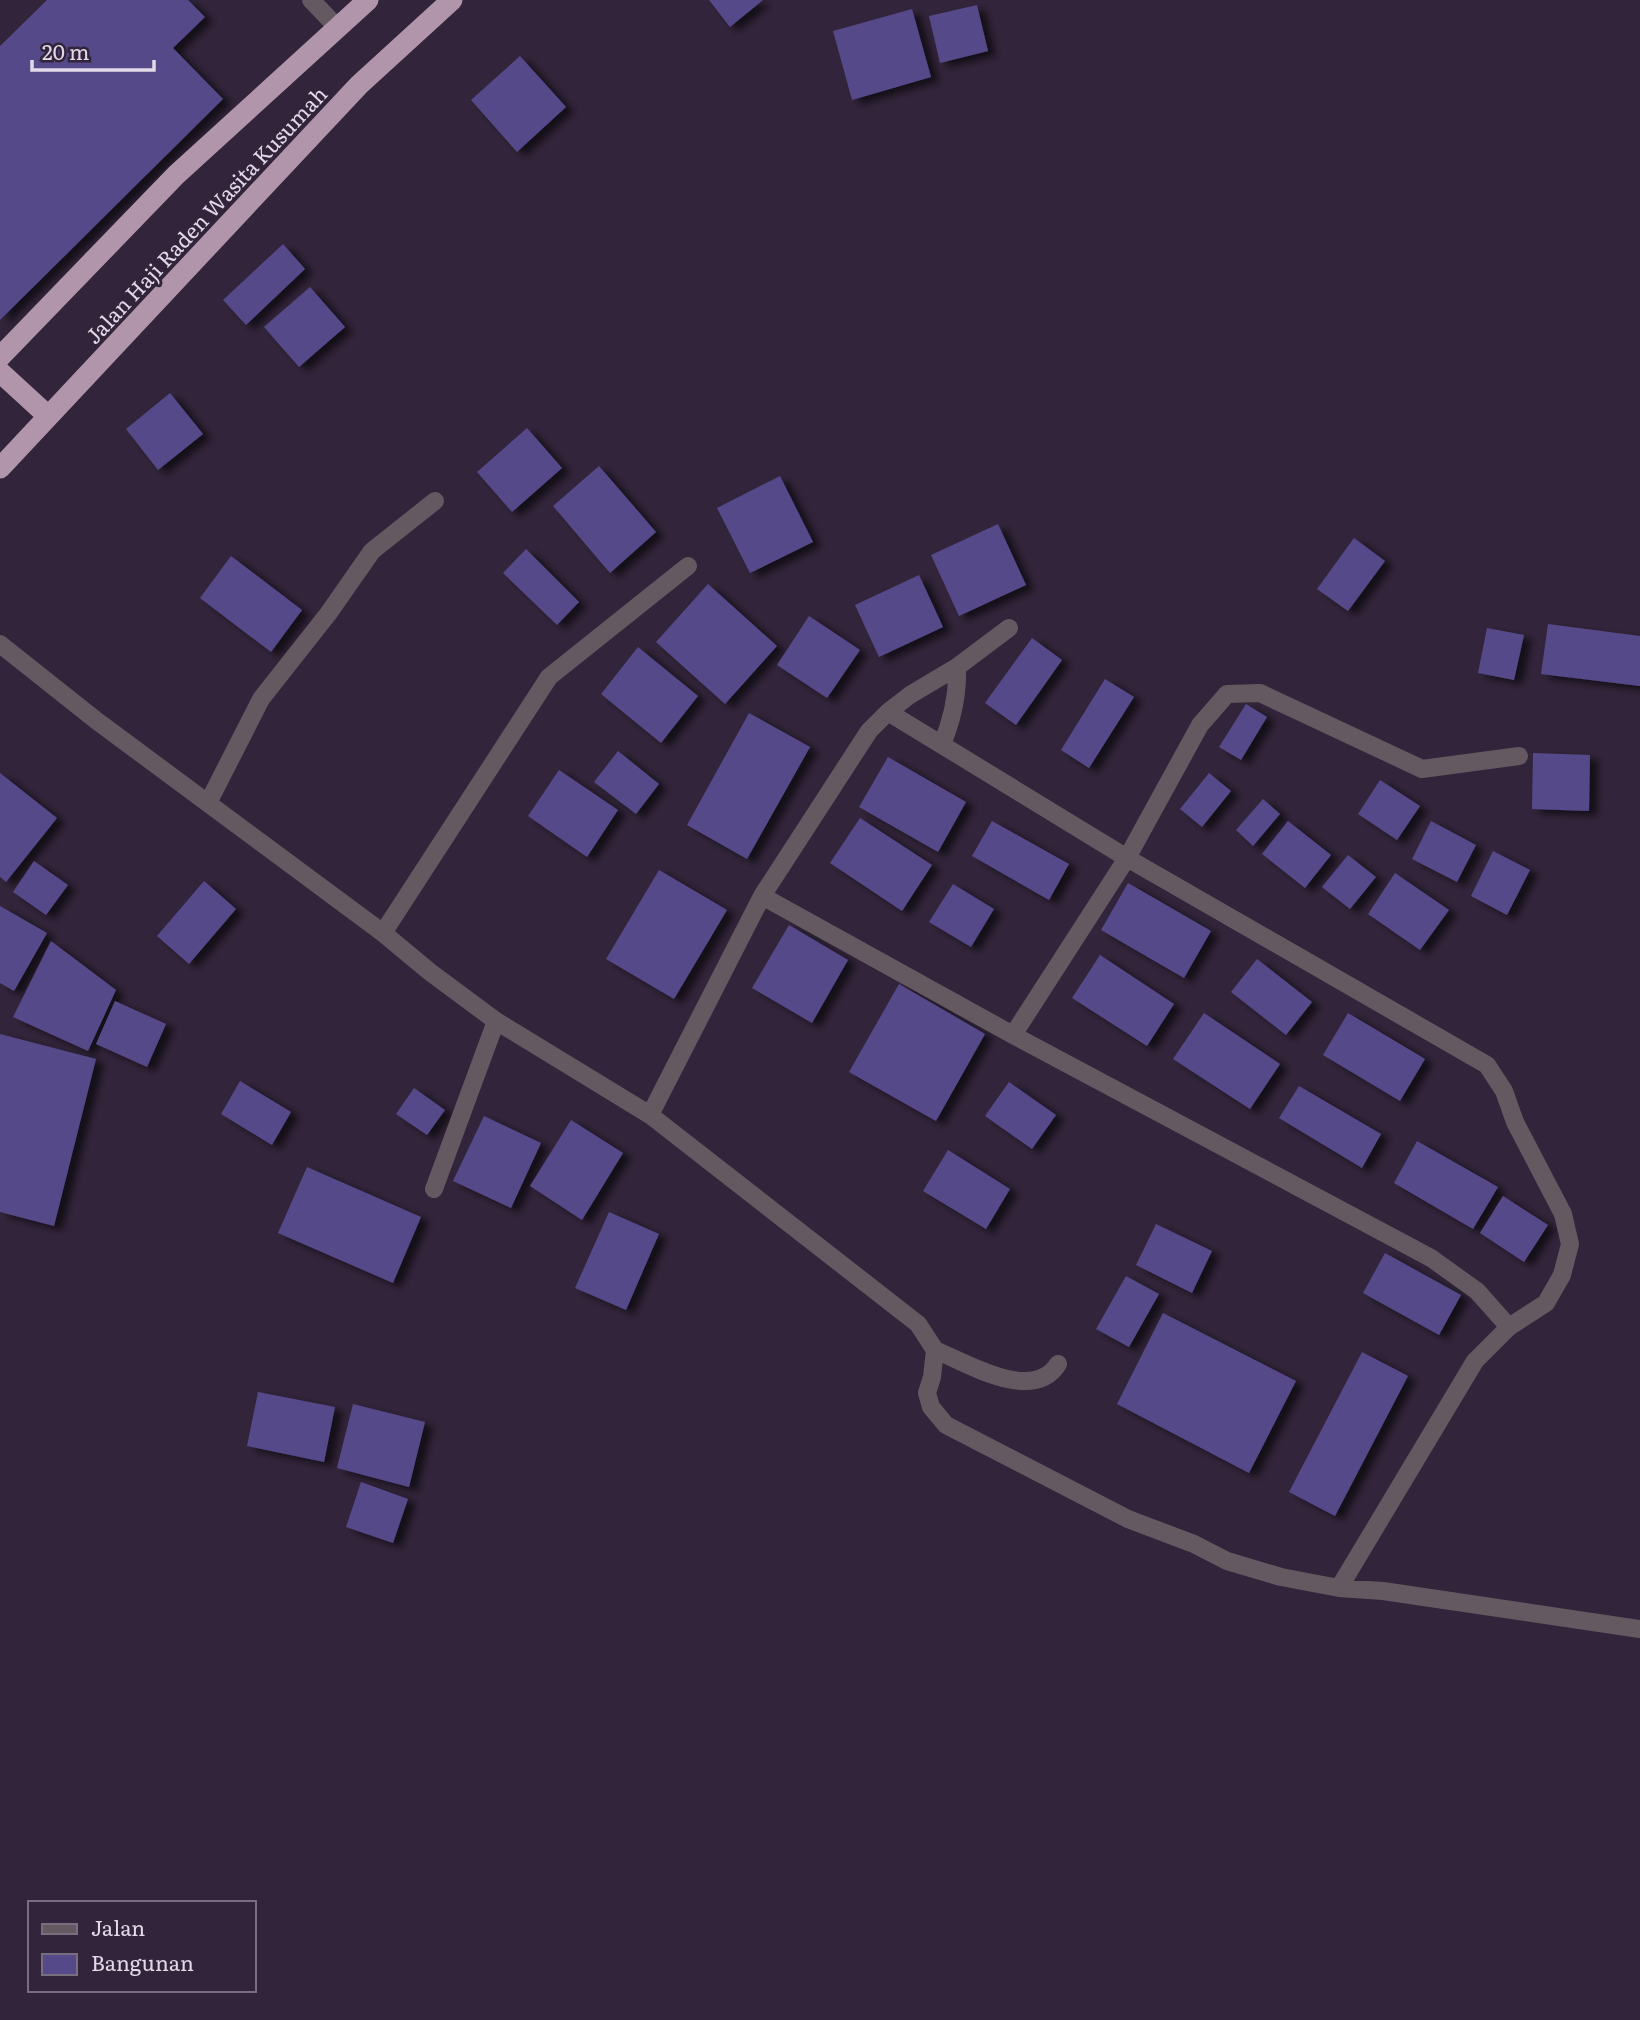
<svg xmlns="http://www.w3.org/2000/svg" width="1640" height="2020" font-family="Literata,serif">
  <style>
    .building { fill: #564989; filter: url(#shadow) }
    .lines { fill: none; stroke-linecap: round; stroke-linejoin: round }
    .minor { stroke: #645861; stroke-width: 18 }
    .highway { stroke: #b196ab; stroke-width: 21 }
    .labels { text-anchor: middle; dominant-baseline: central; stroke-width: 6; stroke-linejoin: round; paint-order: stroke }
    .street-label { font-size: 21px; fill: #e3dae9; stroke: #32243a }
  </style>
  <defs>
    <filter id="shadow"><feDropShadow dx="8" dy="4.5" stdDeviation="3.5" flood-color="#0009"/></filter>
  </defs>
  <rect width="100%" height="100%" fill="#32243a"/>
  <!-- building -->
  <path class="building" d="M47,0H188L205,17L173,48L223,99L0,320V46Z
    M709,0H763L730,27Z
    M977,5L988,51L940,63L929,16Z
    M912,9L931,77L852,100L833,31Z
    M520,56L566,107L517,152L471,100Z
    M283,244L305,269L246,325L223,300Z
    M310,287L345,327L299,367L264,327Z
    M170,393L203,434L158,470L126,429Z
    M527,428L562,468L512,512L477,472Z
    M599,466L656,532L610,573L553,506Z
    M780,476L813,542L750,573L717,508Z
    M998,524L1026,585L959,616L931,555Z
    M1354,538L1385,561L1348,611L1317,589Z
    M526,549L579,602L557,625L503,573Z
    M231,556L302,610L271,652L200,598Z
    M919,575L943,627L879,657L855,605Z
    M708,584L777,646L725,704L656,642Z
    M809,616L860,650L827,698L777,665Z
    M1548,624L1640,636V686L1541,674Z
    M1487,628L1524,635L1514,680L1478,673Z
    M1032,638L1062,660L1016,725L985,703Z
    M638,647L698,696L661,743L601,694Z
    M1105,679L1134,697L1089,768L1061,750Z
    M1246,704L1267,717L1241,760L1219,747Z
    M749,713L810,747L747,859L687,825Z
    M618,751L659,784L636,814L594,782Z
    M1533,753L1590,755L1589,811L1532,809Z
    M888,757L966,802L938,852L859,807Z
    M559,770L618,810L587,857L528,816Z
    M0,773L57,818L6,882L0,877Z
    M1209,773L1231,791L1202,827L1180,809Z
    M1380,780L1420,806L1397,840L1358,814Z
    M1263,799L1280,814L1253,846L1236,830Z
    M860,818L932,865L902,911L830,863Z
    M992,821L1069,864L1049,900L972,856Z
    M1288,821L1331,855L1305,888L1262,854Z
    M1431,821L1476,845L1457,882L1412,859Z
    M1493,851L1530,870L1507,915L1471,896Z
    M1348,855L1376,877L1350,909L1322,887Z
    M34,861L68,885L46,915L13,892Z
    M659,870L727,910L674,999L606,959Z
    M1395,873L1449,910L1420,950L1368,914Z
    M204,881L236,909L189,964L157,936Z
    M1128,883L1211,931L1184,978L1101,930Z
    M953,884L994,909L971,947L929,922Z
    M0,906L47,933L14,991L0,983Z
    M789,925L848,960L812,1023L752,988Z
    M51,941L116,990L88,1051L13,1017Z
    M1100,955L1174,1004L1147,1046L1072,998Z
    M1257,959L1312,1002L1286,1035L1231,992Z
    M899,984L985,1034L936,1121L849,1072Z
    M115,1001L166,1024L147,1067L96,1044Z
    M1204,1013L1280,1064L1250,1109L1173,1059Z
    M1348,1013L1425,1059L1400,1101L1323,1055Z
    M0,1034L96,1059L54,1226L0,1212Z
    M240,1081L291,1112L272,1145L221,1114Z
    M1009,1082L1056,1115L1032,1149L985,1116Z
    M1299,1086L1381,1134L1362,1168L1279,1118Z
    M414,1088L445,1110L427,1135L396,1114Z
    M484,1116L541,1143L511,1208L453,1181Z
    M571,1120L623,1153L582,1220L530,1186Z
    M1417,1141L1498,1187L1473,1229L1394,1183Z
    M948,1150L1010,1189L986,1229L923,1191Z
    M307,1167L421,1217L393,1283L278,1233Z
    M1503,1196L1548,1225L1524,1262L1480,1233Z
    M609,1212L659,1234L626,1310L575,1288Z
    M1156,1224L1212,1251L1192,1293L1136,1265Z
    M1385,1253L1461,1295L1439,1335L1363,1293Z
    M1126,1276L1159,1294L1129,1347L1096,1329Z
    M1163,1313L1296,1381L1249,1473L1117,1404Z
    M1362,1352L1408,1376L1335,1516L1289,1492Z
    M258,1392L335,1407L324,1462L247,1446Z
    M353,1404L425,1422L409,1487L337,1468Z
    M361,1482L408,1499L393,1543L346,1527Z"/>
  <g class="lines">
    <!-- minor -->
    <path class="minor" d="M311,0L338,28
      M0,644L97,721L383,933L430,972L496,1021L650,1115L918,1324L935,1350L932,1377L927,1393L931,1407L946,1425L1128,1519L1194,1544L1227,1561L1281,1577L1339,1588L1383,1591L1640,1629
      M957,667L1009,628
      M888,712L910,695L957,667C958,695 953,718 942,744
      M208,803L261,699L328,614L372,551L435,501
      M762,896L1013,1035L1431,1258L1477,1291L1509,1327
      M383,933L549,677L688,566
      M1013,1035L1127,858L1200,725L1227,694L1260,693L1422,769L1519,756
      M650,1115L762,896L869,731L888,712L1127,858L1487,1065L1504,1091L1515,1122L1563,1214L1570,1244L1562,1275L1546,1303L1509,1327L1475,1361L1339,1588
      M434,1189L496,1021
      M935,1350C967,1363 1033,1404 1058,1364"/>
    <!-- highway -->
    <path class="highway" d="M0,357L176,175L368,0
      M0,372L48,416
      M0,468L359,85L452,0"/>
  </g>
  <g class="labels">
    <!-- street labels -->
    <g class="street-label">
      <text transform="translate(205 214) rotate(-47)">Jalan Haji Raden Wasita Kusumah</text>
    </g>
  </g>
  <!-- legend -->
  <rect x="28" y="1901" width="228" height="91" fill="#32243a" stroke="#796d80" stroke-width="2"/>
  <rect x="42" y="1924" width="35" height="10" fill="#645861" stroke="#796d80" stroke-width="2"/>
  <text x="91" y="1936" font-size="21" fill="#e3dae9">Jalan</text>
  <rect x="42" y="1954" width="35" height="21" fill="#564989" stroke="#796d80" stroke-width="2"/>
  <text x="91" y="1971" font-size="21" fill="#e3dae9">Bangunan</text>
  <!-- scale -->
  <path d="M32 60v10h122v-10" fill="none" stroke="#e3dae9" stroke-width="3.5"/>
  <text x="42" y="60" font-size="21" fill="#e3dae9" stroke="#32243a" stroke-width="5" paint-order="stroke">20 m</text>
</svg>
